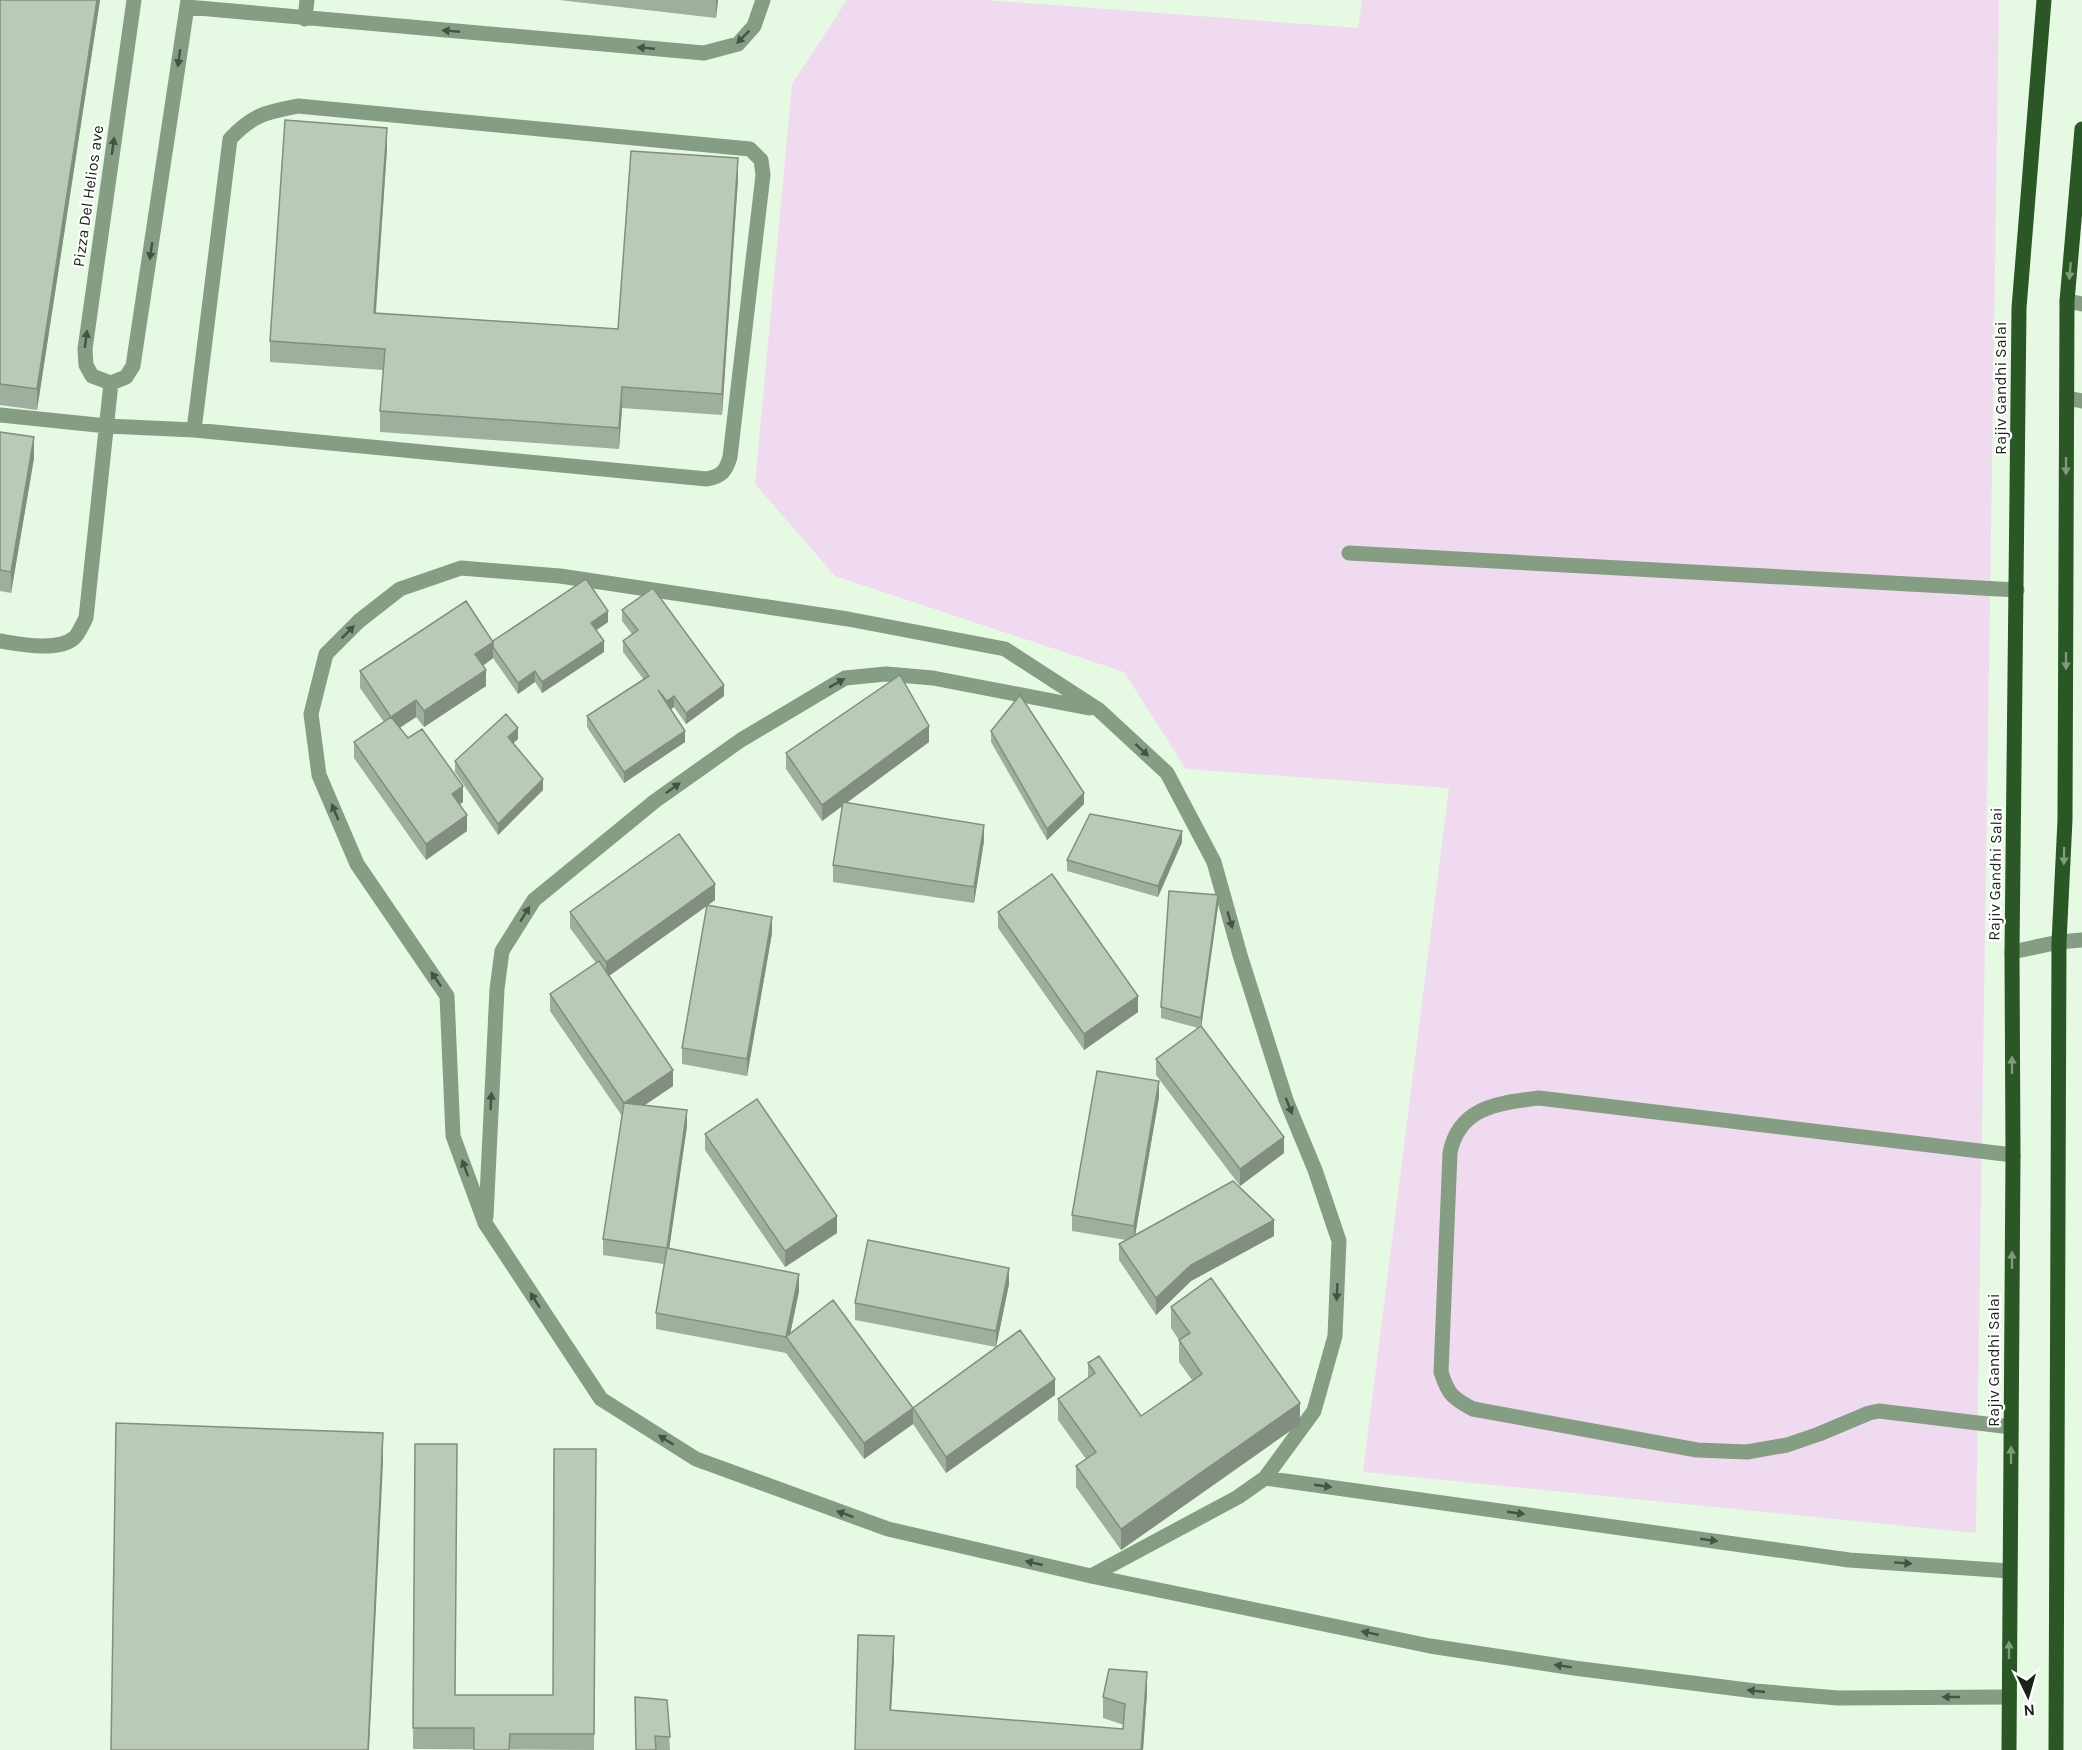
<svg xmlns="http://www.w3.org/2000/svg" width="2082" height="1750" font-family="Karla,sans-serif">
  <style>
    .green { fill: #f0daf0 }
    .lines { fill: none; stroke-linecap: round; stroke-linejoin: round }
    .minor { stroke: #859d82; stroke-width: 15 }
    .major { stroke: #2b5626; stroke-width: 15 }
    .wall { fill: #9faf9d }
    .shaded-wall { fill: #828e7f }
    .building { fill: #b9cbb6; stroke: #828e7f; stroke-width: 1.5 }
    .oneway { fill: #455344 }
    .oneway2 { fill: #809a7d }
    .labels { text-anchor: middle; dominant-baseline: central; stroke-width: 4.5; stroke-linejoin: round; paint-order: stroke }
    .street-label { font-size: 16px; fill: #1b221a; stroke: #fff }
  </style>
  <rect width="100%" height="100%" fill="#e6f9e3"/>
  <!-- green -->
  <path class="green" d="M847,0H986L1358,28L1362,0H1999L1976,1533L1363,1472L1449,788L1186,769L1124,672L835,576L755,484L792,84Z"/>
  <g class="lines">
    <!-- minor -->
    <path class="minor" d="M134,0L85,349L86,365L92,376L111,383L126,377L133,366L188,0
      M187,7L704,53L738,44L754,26L763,0
      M305,19L307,0
      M2067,301L2082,304
      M2067,398L2082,401
      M0,415L107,426L194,430L707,479C722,476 726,471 730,457L763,175L761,160L750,149L298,106C267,112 253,114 230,139L194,430
      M1349,553L2017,590
      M0,641C19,644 58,652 74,638C79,634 83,623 86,618L111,383
      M2012,952L2059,942L2082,940
      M486,1217L497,989L502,951L534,900L655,801L741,740L845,678L886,674L933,678L1089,708
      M2011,1427L1879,1411L1869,1413L1819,1434L1787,1445L1747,1452L1697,1450L1473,1409C1452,1398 1448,1394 1441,1372L1450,1153C1459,1106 1500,1103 1539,1098L2013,1155
      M1265,1478L1849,1560L2010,1571
      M1091,1576L1238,1497L1265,1478L1314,1411L1335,1336L1339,1241L1315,1170L1286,1100L1240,955L1214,862L1167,773L1099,710L1005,649L848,619L560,576L461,568L400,589L359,621L326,654L311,714L319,775L357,864L447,996L453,1136L485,1223L601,1399L696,1459L888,1529L1091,1576L1430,1646L1574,1668L1755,1691L1838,1698L2009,1697"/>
    <!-- major -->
    <path class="major" d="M2009,1750L2013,1155L2012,952L2019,308L2044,0
      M2056,1750L2059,942L2065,820L2067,301L2082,129"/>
  </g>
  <!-- wall -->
  <path class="wall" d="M0,0H100L37,410L0,405Z
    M559,0H718L716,18Z
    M387,149L376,313L618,329L738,179L722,415L622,408L619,449L380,432V411L383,370L270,362V341Z
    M0,432L34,458L11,593L0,591Z
    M622,610L724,696L686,724L674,707L671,709L685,742L624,783L587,727V716L644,680L623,652V641L632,634L622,621Z
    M608,622L596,630L604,652L542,693L535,682L518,694L493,658L483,666L486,686L424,727L416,717L400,728L463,802L459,805L467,831L426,860L354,758V742L384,722L360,688V671L493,641Z
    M991,731L1084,804L1047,840L991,742Z
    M518,739L513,743L543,790L498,835L455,772V761Z
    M929,742L846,803L984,841L974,903L833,882V865L842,806L822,821L786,769V753Z
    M1182,842L1158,897L1067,871V860Z
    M715,900L708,905L772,933L747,1076L682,1064V1048L707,906L609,976L673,1086L645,1105L687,1126L669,1249L799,1291L790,1334L913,1408L1055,1395L946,1473L913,1424L864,1459L786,1353L656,1329V1313L664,1264L603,1255V1239L622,1116L550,1011V994L596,963L570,928V912Z
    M1218,906L1201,1026L1284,1153L1240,1186L1156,1075V1059L1198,1028L1161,1018V1007Z
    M998,912L1138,1012L1084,1050L998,928Z
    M1159,1097L1135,1235L1274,1236L1191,1281L1156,1315L1119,1260V1244L1126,1240L1072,1231V1215Z
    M705,1134L837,1233L785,1267L705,1150Z
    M1009,1284L996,1347L855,1320V1303Z
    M1171,1307L1300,1424L1121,1550L1076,1487V1466L1086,1459L1058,1420V1399L1088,1378V1363L1141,1416L1192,1380L1179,1362V1340L1171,1328Z
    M415,1444L455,1695H553L596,1449L594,1750L413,1749Z
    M894,1657L891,1710L1123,1729L1124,1725L1103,1718V1697L1147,1693L1143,1750H855Z
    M667,1700L670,1750H636Z"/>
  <!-- shaded-wall -->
  <path class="shaded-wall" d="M97,0H100L37,410V389Z
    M716,0H718L716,18Z
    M387,128V149L374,334V313Z
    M738,158V179L722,415V394Z
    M622,387V408L619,449V428Z
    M34,437V458L11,593V572Z
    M608,611V622L591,634V623Z
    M604,641V652L542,693V682Z
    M493,642V658L475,671V654Z
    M486,670V686L424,727V711Z
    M535,671V682L518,694V683Z
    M724,685V696L686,724V713Z
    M674,696V707L667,712V701Z
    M416,700V717L391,733V717Z
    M929,726V742L822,821V805Z
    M518,728V739L508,748V737Z
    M685,731V742L624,783V772Z
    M543,779V790L498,835V824Z
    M463,786V802L452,810V794Z
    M1084,793V804L1047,840V829Z
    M467,815V831L426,860V844Z
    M984,825V841L974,903V887Z
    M1182,831V842L1158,897V886Z
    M715,884V900L606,978V962Z
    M1218,895V906L1201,1029V1018Z
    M772,917V933L747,1076V1059Z
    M1138,996V1012L1084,1050V1034Z
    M673,1070V1086L624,1119V1103Z
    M1159,1081V1097L1134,1242V1226Z
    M687,1110V1126L667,1264V1248Z
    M1284,1137V1153L1240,1186V1169Z
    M837,1216V1233L785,1267V1251Z
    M1274,1220V1236L1191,1281L1156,1315V1298L1191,1265Z
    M1009,1268V1284L996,1347V1331Z
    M799,1274V1291L789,1340L786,1337Z
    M1055,1379V1395L946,1473V1457Z
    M1300,1403V1424L1121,1550V1529Z
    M913,1408V1424L864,1459V1443Z
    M383,1433V1463L369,1750H368Z
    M894,1636V1657L890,1731V1710Z
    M1147,1672V1693L1143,1750H1141Z"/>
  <!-- building -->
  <path class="building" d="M0,0H97L37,389L0,384Z
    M285,120L387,128L374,313L618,329L631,151L738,158L722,394L622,387L619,428L380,411L385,349L270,341Z
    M0,432L34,437L11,572L0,570Z
    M586,579L608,611L591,623L604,641L542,682L535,671L518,683L493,647V641Z
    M653,588L724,685L686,713L674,696L667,701L658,690L685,731L624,772L587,716L649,676L623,641L638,630L622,610Z
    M466,601L493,642L475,654L486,670L424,711L416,700L391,717L408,738L422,729L463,786L452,794L467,815L426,844L354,742L391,717L360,671Z
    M900,675L929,726L822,805L786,753Z
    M1020,695L1084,793L1047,829L991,731Z
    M506,714L518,728L508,737L543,779L498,824L455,761Z
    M843,802L984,825L974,887L833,865Z
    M1090,814L1182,831L1158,886L1067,860Z
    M679,834L715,884L606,962L570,912Z
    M1052,874L1138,996L1084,1034L998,912Z
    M1169,891L1218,895L1201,1018L1161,1007Z
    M707,905L772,917L747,1059L682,1048Z
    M599,961L673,1070L624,1103L687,1110L667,1248L603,1239L624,1103L550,994Z
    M1201,1026L1284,1137L1240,1169L1156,1059Z
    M1097,1071L1159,1081L1134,1226L1072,1215Z
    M757,1099L837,1216L785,1251L705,1134Z
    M1233,1181L1274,1220L1191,1265L1156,1298L1119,1244Z
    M868,1240L1009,1268L996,1331L855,1303Z
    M667,1248L799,1274L786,1337L656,1313Z
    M1211,1278L1300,1403L1121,1529L1076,1466L1096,1452L1058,1399L1095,1373L1088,1363L1099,1356L1141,1416L1202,1374L1179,1340L1190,1333L1171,1307Z
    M833,1300L913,1408L864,1443L786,1337Z
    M1020,1330L1055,1379L946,1457L913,1408Z
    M116,1423L383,1433L368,1750H111Z
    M415,1444H457L455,1695H553L554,1449H596L594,1734H510L509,1750H474V1728H413Z
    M858,1635L894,1636L890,1710L1123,1729L1125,1704L1103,1697L1109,1669L1147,1672L1141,1750H855Z
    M635,1697L667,1700L670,1737L655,1736L656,1750H636Z"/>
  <!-- one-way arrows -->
  <defs><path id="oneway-solid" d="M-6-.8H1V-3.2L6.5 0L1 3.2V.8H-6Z" transform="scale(1.5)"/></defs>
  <g class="oneway">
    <use href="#oneway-solid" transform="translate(451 31) rotate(-175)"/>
    <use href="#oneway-solid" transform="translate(743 37) rotate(135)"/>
    <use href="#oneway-solid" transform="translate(646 48) rotate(-175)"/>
    <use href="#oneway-solid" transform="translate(179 58) rotate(98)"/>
    <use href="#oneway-solid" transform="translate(113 146) rotate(-82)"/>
    <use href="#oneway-solid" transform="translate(151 251) rotate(98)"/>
    <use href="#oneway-solid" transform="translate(86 339) rotate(-82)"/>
    <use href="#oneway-solid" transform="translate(348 632) rotate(-45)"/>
    <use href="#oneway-solid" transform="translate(837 683) rotate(-29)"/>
    <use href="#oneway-solid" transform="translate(1142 750) rotate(43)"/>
    <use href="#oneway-solid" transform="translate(673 788) rotate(-36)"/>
    <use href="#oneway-solid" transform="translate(335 812) rotate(-113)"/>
    <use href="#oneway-solid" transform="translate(525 914) rotate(-58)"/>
    <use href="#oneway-solid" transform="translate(1230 920) rotate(74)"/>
    <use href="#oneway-solid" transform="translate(436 979) rotate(-124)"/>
    <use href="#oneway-solid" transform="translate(491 1101) rotate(-87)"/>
    <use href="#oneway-solid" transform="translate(1289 1106) rotate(68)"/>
    <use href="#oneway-solid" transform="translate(465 1168) rotate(-110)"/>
    <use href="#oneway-solid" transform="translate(1337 1292) rotate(93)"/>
    <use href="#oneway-solid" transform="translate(535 1300) rotate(-123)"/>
    <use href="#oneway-solid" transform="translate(666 1440) rotate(-148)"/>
    <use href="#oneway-solid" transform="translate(1323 1486) rotate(8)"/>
    <use href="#oneway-solid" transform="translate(1516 1513) rotate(8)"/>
    <use href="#oneway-solid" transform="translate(845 1514) rotate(-160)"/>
    <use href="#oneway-solid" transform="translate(1709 1540) rotate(8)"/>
    <use href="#oneway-solid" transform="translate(1034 1563) rotate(-167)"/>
    <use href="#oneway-solid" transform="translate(1903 1563) rotate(4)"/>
    <use href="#oneway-solid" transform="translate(1370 1633) rotate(-168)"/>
    <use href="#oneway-solid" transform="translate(1563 1666) rotate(-171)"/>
    <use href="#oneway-solid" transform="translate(1756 1691) rotate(-174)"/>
    <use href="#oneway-solid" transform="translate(1951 1697) rotate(180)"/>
  </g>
  <g class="oneway2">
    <use href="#oneway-solid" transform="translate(2070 271) rotate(95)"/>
    <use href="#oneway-solid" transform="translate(2066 466) rotate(90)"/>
    <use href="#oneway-solid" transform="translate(2066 661) rotate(90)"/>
    <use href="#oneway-solid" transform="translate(2064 856) rotate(91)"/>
    <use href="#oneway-solid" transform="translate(2012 1065) rotate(-90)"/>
    <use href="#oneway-solid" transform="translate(2012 1260) rotate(-90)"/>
    <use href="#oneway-solid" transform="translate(2011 1455) rotate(-90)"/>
    <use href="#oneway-solid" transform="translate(2009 1650) rotate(-90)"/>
  </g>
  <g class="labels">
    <!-- street labels -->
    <g class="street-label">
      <text transform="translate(88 196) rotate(-82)">Pizza Del Helios ave</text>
      <text transform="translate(2000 388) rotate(-90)">Rajiv Gandhi Salai</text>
      <text transform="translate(1995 874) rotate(-89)">Rajiv Gandhi Salai</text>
      <text transform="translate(1993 1360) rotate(-90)">Rajiv Gandhi Salai</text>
    </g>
  </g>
  <!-- north arrow -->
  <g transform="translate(2028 1696) rotate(175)" stroke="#ffffff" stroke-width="4.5" paint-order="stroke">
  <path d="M0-4.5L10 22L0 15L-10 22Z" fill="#1b221a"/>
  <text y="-9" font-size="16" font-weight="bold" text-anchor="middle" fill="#1b221a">N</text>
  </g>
</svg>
